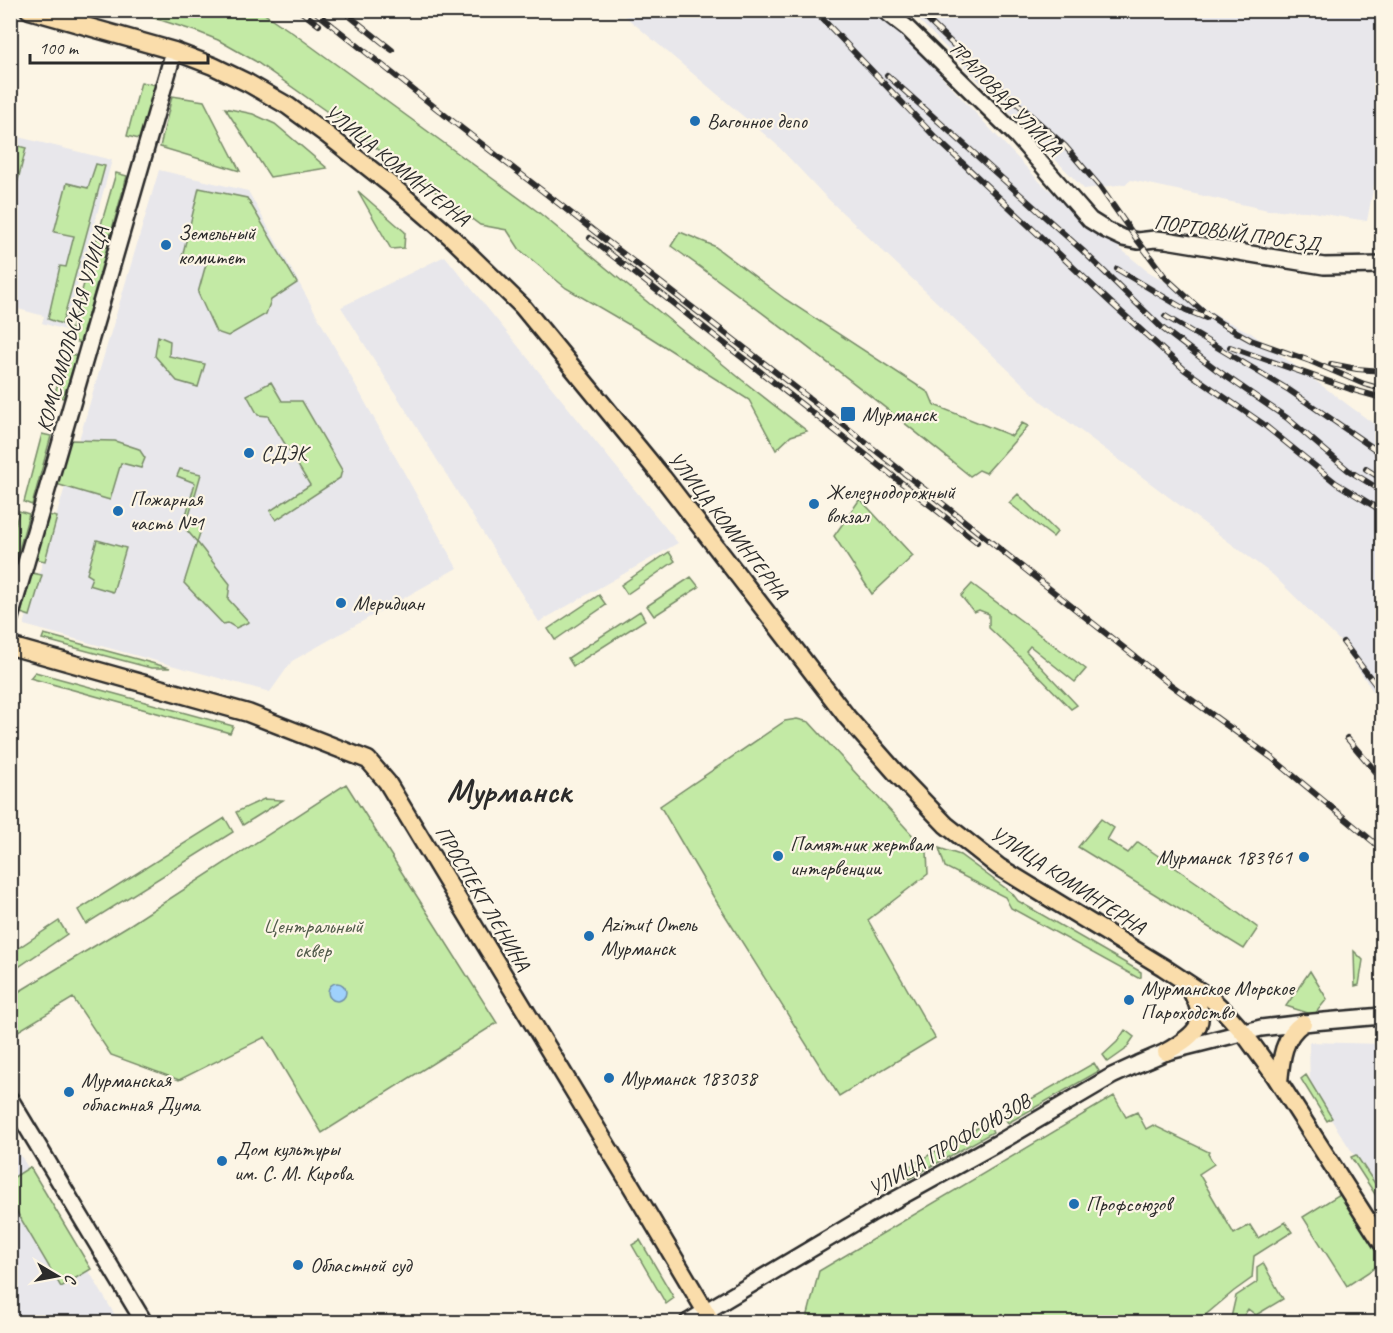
<svg xmlns="http://www.w3.org/2000/svg" width="1393" height="1333" font-family="Caveat,sans-serif">
  <style>
    .built { fill: #e8e7eb }
    .green { fill: #c3eaa5; stroke: #778a68; stroke-width: 1.5 }
    .water { fill: #9fd1fc; stroke: #718fa8; stroke-width: 1.5 }
    .lines { fill: none; stroke-linecap: round; stroke-linejoin: round }
    .secondary-casing { stroke: #2b2b2b; stroke-width: 20 }
    .primary-casing { stroke: #2b2b2b; stroke-width: 21 }
    .secondary { stroke: #fcf5e5; stroke-width: 15 }
    .primary { stroke: #faddab; stroke-width: 16 }
    .rail-casing { stroke: #2b2b2b; stroke-width: 6 }
    .rail { stroke: #fcf5e5; stroke-width: 4; stroke-dasharray: 11; stroke-linecap: butt }
    .poi-dot { fill: #1f6fb2; stroke: #fcf5e5; stroke-width: 2 }
    .labels { text-anchor: middle; dominant-baseline: central; stroke-width: 4.5; stroke-linejoin: round; paint-order: stroke }
    .street-label { font-size: 21px; fill: #2b2b2b; stroke: #fcf5e5 }
    .poi-label { font-size: 21px; fill: #2b2b2b; stroke: #fcf5e5; text-anchor: start }
    .park-label { font-size: 21px; fill: #515b4a; stroke: #fcf5e5 }
    .town-label { font-size: 33px; font-weight: bold; fill: #2b2b2b; stroke: #fcf5e5 }
  </style>
  <rect width="100%" height="100%" fill="#fcf5e5"/>
  <filter id="ink" filterUnits="userSpaceOnUse"><feTurbulence type="fractalNoise" baseFrequency=".0167" numOctaves="2"/><feDisplacementMap in="SourceGraphic" scale="12" xChannelSelector="R" yChannelSelector="G"/><feConvolveMatrix kernelMatrix="1 2 1 2 8 2 1 2 1" color-interpolation-filters="sRGB"/></filter>
  <g filter="url(#ink)">
    <!-- built -->
    <path class="built" d="M866,10L882,13L1040,182L1146,270L1166,282L1217,316L1251,333L1382,430V705L1340,641L1273,575L1042,402L825,196L776,144L619,11Z
      M907,11H1382V143L1367,221L1306,211L1268,210L1131,180L1126,184L1084,189L914,15Z
      M10,135L112,160L65,330L42,323L44,316L11,307Z
      M159,170L248,191L457,568L292,661L270,692L24,625Z
      M445,256L678,543L539,622L341,307Z
      M1309,1042L1382,1044V1198L1310,1087Z
      M11,1139L119,1322H11Z"/>
    <!-- green -->
    <path class="green" d="M132,11H260L293,33L537,211L742,380L807,431L791,436L776,450L749,400L645,334L566,288L520,250L507,230L480,225L336,118L255,61L218,40L198,32Z
      M141,82L157,85L143,140L127,136Z
      M172,96L204,101L240,171L160,147Z
      M225,108L253,114L275,124L327,168L270,177Z
      M11,144L26,148L11,208L10,144Z
      M96,164L105,166L62,324L48,319L60,266L66,267L74,236L54,232L67,183L88,188Z
      M116,173L127,176L80,343L68,339Z
      M199,188L247,198L297,283L271,300L266,314L228,336L216,332L198,293L206,264L182,257Z
      M358,191L405,232L404,248L391,249Z
      M680,232L714,246L785,299L929,393L934,405L1012,436L1022,423L1028,426L986,473L979,470L970,476C872,396 773,319 671,246Z
      M158,336L170,341L169,356L205,364L198,387L177,381L155,356Z
      M68,353L77,356L63,398L54,395Z
      M271,382L282,401H302L342,470L340,478L276,520L270,511L310,485L268,416L258,415L247,395Z
      M42,434L51,436L32,505L24,502Z
      M70,440L115,441L139,449L145,458L141,468L121,463L110,500L56,484Z
      M180,469L201,474L189,516L203,524L197,542L230,584L228,599L249,622L236,628L228,623L223,624L184,583L197,542L183,526L195,483L177,476Z
      M1018,494L1057,532L1053,537L1009,503Z
      M860,499L913,556L872,594L834,536Z
      M19,511L29,514L11,578V541Z
      M48,515L57,517L45,561L35,559Z
      M97,540L126,548L113,592L89,585L92,577L87,574Z
      M669,552L675,561L627,594L621,585Z
      M32,573L42,575L30,616L21,613Z
      M691,577L699,587L654,616L647,606Z
      M972,584L1086,669L1075,682L1030,646L1026,651L1077,705L1071,709L1020,657L989,628V614L979,610L974,612L961,596Z
      M599,595L606,605L555,640L548,629Z
      M640,611L645,620L573,666L568,658Z
      M44,634L170,668H151L42,639Z
      M35,672L233,726L230,733L30,678Z
      M797,719L809,722L927,851L928,874L868,920L935,1038L839,1096L713,896L660,806L785,721Z
      M346,784L497,1023L322,1133L265,1037L179,1080L111,1055L73,998L15,1033L11,1025L10,997L131,924Z
      M264,799L283,800L243,825L236,812Z
      M225,818L233,832L86,924L78,910Z
      M1101,819L1114,828L1107,840L1128,853L1138,842L1199,884L1258,928L1244,949L1078,847Z
      M939,848L960,855L1012,893L1018,901L1141,972V977L1138,978L1011,908L1005,897L945,867Z
      M59,921L67,934L11,972V953Z
      M1354,951L1363,960L1359,985L1355,986Z
      M1310,971L1327,999L1314,1015L1286,1006Z
      M1125,1030L1134,1037L1125,1050L1108,1062L1103,1055L1117,1042Z
      M1094,1063L1099,1071L1008,1123L1003,1115Z
      M1306,1075L1332,1118L1327,1121L1301,1079Z
      M1114,1096L1126,1117L1137,1112L1146,1129L1153,1125L1209,1152L1208,1154L1214,1164L1199,1174L1234,1234L1250,1225L1258,1238L1285,1222L1292,1232L1254,1256L1252,1278L1234,1291L1197,1322H806L819,1271Z
      M988,1122L993,1132L909,1179L904,1169Z
      M1356,1155L1382,1194V1205L1351,1157Z
      M30,1167L91,1269L61,1287L11,1202V1179Z
      M1340,1194L1382,1260V1263L1347,1286L1303,1217Z
      M640,1240L674,1298L666,1304L632,1245Z
      M1263,1263L1283,1299L1256,1315L1248,1309L1240,1322H1230L1236,1296L1257,1282V1267Z"/>
    <!-- water -->
    <path class="water" d="M328 992a9 9 0 1 1 18 0a9 9 0 1 1-18 0Z"/>
    <g class="lines">
      <defs>
        <path id="secondary" d="M884,10L907,28L1017,136L1090,220L1106,230L1123,238L1138,241L1155,239L1166,240L1324,266L1382,265
          M10,618L174,51
          M10,1099L144,1322
          M688,1322L873,1212L1005,1139L1112,1076L1138,1064L1166,1052L1261,1028L1313,1022L1382,1016"/>
        <path id="primary" d="M29,10L174,51L213,66L248,83L288,106L326,134L392,186L450,236L522,306L663,478L847,717L897,774L946,825L999,867L1163,967L1210,998L1226,1013L1243,1032L1275,1076L1382,1243
          M10,646L248,713L368,760L387,782L454,893L632,1187L712,1322
          M1166,1052C1199,1033 1211,1022 1188,986
          M1279,1082C1281,1060 1283,1036 1303,1023"/>
      </defs>
      <!-- secondary casing -->
      <use href="#secondary" class="secondary-casing"/>
      <!-- primary casing -->
      <use href="#primary" class="primary-casing"/>
      <!-- secondary -->
      <use href="#secondary" class="secondary"/>
      <!-- primary -->
      <use href="#primary" class="primary"/>
      <defs>
        <path id="rail" d="M299,10L319,25
          M313,10L446,116L841,423L1167,682L1272,758L1382,849
          M342,10L392,50
          M814,10L936,138L1110,302L1185,370L1263,424L1336,483L1382,511
          M917,10L982,72L1065,146L1100,187L1138,241L1166,278L1201,310L1222,324L1251,340L1310,361L1364,384L1382,389
          M887,75L1083,251L1162,328L1217,370L1287,418L1348,470L1382,491
          M590,238L977,542
          M1117,269L1186,310L1206,318
          M1165,316L1289,390L1382,454
          M1230,347L1350,389L1382,398
          M1331,364L1357,369L1382,371
          M1366,469L1382,479
          M1343,642L1382,693
          M1347,738L1382,779
          M1381,883L1382,884"/>
      </defs>
      <!-- rail casing -->
      <use href="#rail" class="rail-casing"/>
      <!-- rail -->
      <use href="#rail" class="rail"/>
    </g>
  </g>
  <!-- markers -->
  <g class="poi-dot">
    <circle cx="695" cy="121" r="6"/>
    <circle cx="166" cy="245" r="6"/>
    <rect x="840" y="406" width="16" height="16" rx="3"/>
    <circle cx="249" cy="453" r="6"/>
    <circle cx="814" cy="504" r="6"/>
    <circle cx="118" cy="511" r="6"/>
    <circle cx="341" cy="603" r="6"/>
    <circle cx="778" cy="856" r="6"/>
    <circle cx="1304" cy="857" r="6"/>
    <circle cx="589" cy="936" r="6"/>
    <circle cx="1129" cy="1000" r="6"/>
    <circle cx="609" cy="1078" r="6"/>
    <circle cx="69" cy="1092" r="6"/>
    <circle cx="222" cy="1161" r="6"/>
    <circle cx="1074" cy="1204" r="6"/>
    <circle cx="298" cy="1265" r="6"/>
  </g>
  <g class="labels">
    <!-- street labels -->
    <g class="street-label">
      <text transform="translate(1005 98) rotate(46)">ТРАЛОВАЯ УЛИЦА</text>
      <text transform="translate(397 165) rotate(39)">УЛИЦА КОМИНТЕРНА</text>
      <text transform="translate(1237 233) rotate(8)">ПОРТОВЫЙ ПРОЕЗД</text>
      <text transform="translate(72 329) rotate(-74)">КОМСОМОЛЬСКАЯ УЛИЦА</text>
      <text transform="translate(728 525) rotate(52)">УЛИЦА КОМИНТЕРНА</text>
      <text transform="translate(1068 880) rotate(33)">УЛИЦА КОМИНТЕРНА</text>
      <text transform="translate(483 898) rotate(59)">ПРОСПЕКТ ЛЕНИНА</text>
      <text transform="translate(949 1145) rotate(-30)">УЛИЦА ПРОФСОЮЗОВ</text>
    </g>
    <!-- poi labels -->
    <g class="poi-label">
      <text x="707" y="121">Вагонное депо</text>
      <text x="178" y="233">Земельный<tspan x="178" dy="24">комитет</tspan></text>
      <text x="862" y="414">Мурманск</text>
      <text x="261" y="453">СДЭК</text>
      <text x="826" y="492">Железнодорожный<tspan x="826" dy="24">вокзал</tspan></text>
      <text x="130" y="499">Пожарная<tspan x="130" dy="24">часть №1</tspan></text>
      <text x="353" y="603">Меридиан</text>
      <text x="790" y="844">Памятник жертвам<tspan x="790" dy="24">интервенции</tspan></text>
      <text x="1292" y="857" text-anchor="end">Мурманск 183961</text>
      <text x="601" y="924">Azimut Отель<tspan x="601" dy="24">Мурманск</tspan></text>
      <text x="1141" y="988">Мурманское Морское<tspan x="1141" dy="24">Пароходство</tspan></text>
      <text x="621" y="1078">Мурманск 183038</text>
      <text x="81" y="1080">Мурманская<tspan x="81" dy="24">областная Дума</tspan></text>
      <text x="234" y="1149">Дом культуры<tspan x="234" dy="24">им. С. М. Кирова</tspan></text>
      <text x="1086" y="1204">Профсоюзов</text>
      <text x="310" y="1265">Областной суд</text>
    </g>
    <!-- park labels -->
    <g class="park-label">
      <text x="313" y="926">Центральный<tspan x="313" dy="24">сквер</tspan></text>
    </g>
    <!-- town labels -->
    <g class="town-label">
      <text x="509" y="791">Мурманск</text>
    </g>
  </g>
  <!-- margin -->
  <rect width="1393" height="1333" fill="none" stroke="#fcf5e5" stroke-width="36"/>
  <rect x="18" y="18" width="1357" height="1297" fill="none" stroke="#2b2b2b" stroke-width="2" filter="url(#ink)"/>
  <!-- north arrow -->
  <g transform="translate(57 1276) rotate(100)" stroke="#fcf5e5" stroke-width="4.5" paint-order="stroke">
  <path d="M0-4.5L10 22L0 15L-10 22Z" fill="#2b2b2b"/>
  <text y="-9" font-size="16" font-weight="bold" text-anchor="middle" fill="#2b2b2b">С</text>
  </g>
  <!-- scale -->
  <path d="M30 54v9h178v-9" fill="none" stroke="#2b2b2b" stroke-width="3"/>
  <text x="39" y="54" font-size="18" fill="#2b2b2b" stroke="#fcf5e5" stroke-width="4.5" paint-order="stroke">100 m</text>
</svg>
